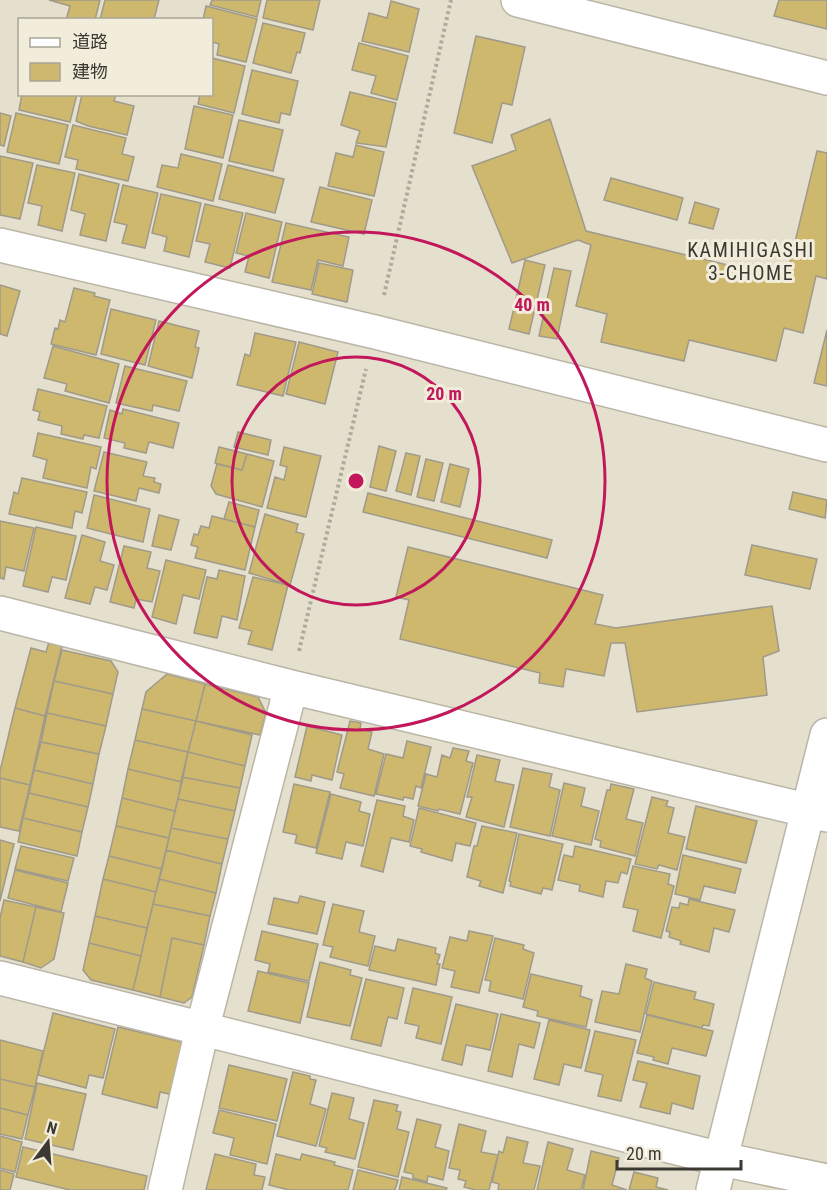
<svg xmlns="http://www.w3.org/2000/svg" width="827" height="1190" font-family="'Roboto Condensed','Noto Sans JP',sans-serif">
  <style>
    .building { fill: #ceb86d; stroke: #9f9a8a; stroke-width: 1.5 }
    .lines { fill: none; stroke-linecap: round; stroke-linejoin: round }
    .minor-casing { stroke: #bab5a5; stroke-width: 36 }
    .path { stroke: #afab9c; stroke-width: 4; stroke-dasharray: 3 3; stroke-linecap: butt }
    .minor { stroke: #fff; stroke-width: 33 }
    .ring { fill: none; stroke: #c2185b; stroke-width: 3 }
    .labels { text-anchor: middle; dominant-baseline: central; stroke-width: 6; stroke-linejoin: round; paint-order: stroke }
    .neighbourhood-label { font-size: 20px; letter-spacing: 1.5px; fill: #3b3932; stroke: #f2eddb }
    .centre { fill: #c2185b; stroke: #f2eddb; stroke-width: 3 }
    .ring-label { font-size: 18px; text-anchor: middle; font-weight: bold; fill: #c2185b; stroke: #f2eddb; stroke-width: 6; stroke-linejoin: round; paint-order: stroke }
  </style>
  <rect width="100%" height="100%" fill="#e5e0ce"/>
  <!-- building -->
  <path class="building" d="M49,0H100L95,20H66L70,6Z
    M105,0H159L154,19L100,20Z
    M212,0H261L257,17L210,5Z
    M267,0H320L313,30L263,18Z
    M779,0H827V29L774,16Z
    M391,1L419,9L409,52L362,41L369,13L387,18Z
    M206,6L257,19L246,62L217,55L219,44L212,42V20H203Z
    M263,23L305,33L300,53L297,52L291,73L253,63Z
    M476,36L525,47L512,105L502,103L492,143L454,133Z
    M359,43L408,56L397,100L371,93L376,76L352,70Z
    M212,58L245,66L234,113L198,104L200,94H212Z
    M252,70L298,81L290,115L281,113L279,123L242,114Z
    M350,92L396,103L386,147L356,143L360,131L341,125Z
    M22,94H77L70,122L19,110Z
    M82,94H116L114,101L134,106L127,135L88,126L76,121Z
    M194,106L233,115L223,158L185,149Z
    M0,113L11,116L4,146L0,145Z
    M16,113L68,125L59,164L7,152Z
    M550,119L586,231L786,279L817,151L827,153V279L816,276L803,333L784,328L776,361L689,340L684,361L601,342L607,314L576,306L591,245L578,240L512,263L472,166L516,150L511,135Z
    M239,120L283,130L273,171L229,161Z
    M73,125L126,138L122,154L134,157L128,181L76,169L78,160L65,157Z
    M356,145L384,152L374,196L328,186L336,153L353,157Z
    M181,154L222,164L213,201L157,187L162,165L178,168Z
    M0,156L33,163L20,219L0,215Z
    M37,165L75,173L62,231L38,225L42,206L28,203Z
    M228,165L284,179L275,213L219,199Z
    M79,174L119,184L106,241L80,235L85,214L71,210Z
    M611,178L683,198L677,220L604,200Z
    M123,185L158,193L145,248L122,243L127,225L114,222Z
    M320,187L372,200L364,234L311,222Z
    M161,194L201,203L189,257L164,251L167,237L152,233Z
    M695,202L719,209L713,229L689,223Z
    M205,204L243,213L230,268L205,262L210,244L196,241Z
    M246,213L282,222L269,278L245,272L249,256L236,253Z
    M286,223L349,237L343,266L318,260L311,290L272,282Z
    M525,260L545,265L529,334L509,329Z
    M319,263L353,270L347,302L312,294Z
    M554,268L571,271L557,339L539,336Z
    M0,285L20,291L7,336L0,334Z
    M74,288L95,293L94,296L110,300L96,355L51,344L55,328L58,329L60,320L65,322Z
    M111,309L156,320L145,365L101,354Z
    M159,321L199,331L195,347L199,348L192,378L148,366Z
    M827,330V386L814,383Z
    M255,333L296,342L283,396L237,385L245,354L250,356Z
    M299,342L338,352L325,404L286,394Z
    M53,346L119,364L109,403L65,391L67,384L44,378Z
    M125,366L187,381L179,411L153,405L152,411L116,403Z
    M38,389L107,406L99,438L84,435L83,439L61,434L62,426L38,420L40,412L33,410Z
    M123,409L179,423L173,448L149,442L146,453L124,448L125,443L104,438L110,410L122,414Z
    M238,432L271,440L268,455L234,447Z
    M38,433L101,447L96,469L91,467L87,488L43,478L47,460L33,456Z
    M379,446L396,451L386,491L370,487Z
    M219,447L247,454L242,470L215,463Z
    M284,447L321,456L306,517L267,508L275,477L284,480L287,467L280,465Z
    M104,452L147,462L143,476L155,478L154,482L161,484L159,493L139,488L136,501L94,491Z
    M406,453L420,456L411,495L396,491Z
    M247,454L274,461L262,507L216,494L211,486L217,464L242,470Z
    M426,459L443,463L434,501L417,497Z
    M450,464L469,469L460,507L441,502Z
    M22,478L87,492L82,513L75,511L72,528L9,514L14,492L18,494Z
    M793,492L827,500L825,518L789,509Z
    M368,493L552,540L547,558L363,512Z
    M94,495L150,509L143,542L87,528Z
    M229,502L259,510L255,527L224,519Z
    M265,514L298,524L296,532L304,534L290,585L249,573Z
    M159,515L179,520L171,550L152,546Z
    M212,516L255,527L245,570L195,558L198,547L191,545L194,534L198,535L201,526L209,528Z
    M0,521L34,528L24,571L6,567L4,579L0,578Z
    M36,527L76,536L66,580L52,577L48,592L23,586Z
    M82,535L105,542L100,561L114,565L107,590L95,587L90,604L65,598Z
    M752,545L817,559L810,589L745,575Z
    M124,546L151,552L147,568L160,571L152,602L136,599L134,608L110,602Z
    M408,547L603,595L595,624L616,628L772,606L779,651L763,657L767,695L637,712L625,643H611L604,676L566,669L563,687L539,683L540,673L400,639L409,600L396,597Z
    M166,560L206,570L199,599L183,595L176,624L152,617Z
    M219,570L245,576L237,620L222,616L217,638L194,633L207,577L217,579Z
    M253,577L288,585L272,650L248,644L252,631L239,628Z
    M49,642L62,646L45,716L15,708L31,648L46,652Z
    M62,650L111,661L118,672L113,694L54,681Z
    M167,674L205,684L196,721L142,709L146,692Z
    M54,681L113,694L106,726L47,713Z
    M205,684L258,697L266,713L260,735L196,721Z
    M15,708L45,716L30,785L0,778V771Z
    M142,709L196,721L188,752L135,740Z
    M47,713L106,726L99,754L41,742Z
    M196,721L252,735L245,766L188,752Z
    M350,721L361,723L360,729L372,732L368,749L384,754L374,796L340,788L344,774L337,772Z
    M307,726L342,735L332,780L312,775L311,781L295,777Z
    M135,740L188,752L182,782L128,769Z
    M407,741L431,747L421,788L416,786L413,799L404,797L403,800L376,794L386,754L403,758Z
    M41,742L99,754L93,784L34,770Z
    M453,748L469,751L466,761L473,763L460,814L439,809L438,811L418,806L426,774L437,777L442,755L450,758Z
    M188,752L245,766L240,788L182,777Z
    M477,755L500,760L495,781L514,785L504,827L466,817L472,797H467Z
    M523,768L552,774L549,787L560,790L550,836L510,827Z
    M128,769L182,782L175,811L122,798Z
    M34,770L93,784L88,807L29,793Z
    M182,777L240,788L235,811L178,799Z
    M0,778L30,785L19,831L0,827Z
    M564,783L585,788L581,806L599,811L591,845L552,836Z
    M294,784L330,792L316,848L295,843L297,835L283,832Z
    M611,784L634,789L626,819L643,823L635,856L600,847L601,841L595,839L607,790H610Z
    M29,793L88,807L82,832L23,818Z
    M331,794L361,802L359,811L370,814L363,846L346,842L342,859L316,853Z
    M652,797L668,801L666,806L674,808L668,833L685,837L677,870L659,865L657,869L635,864Z
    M122,798L175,811L169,838L116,826Z
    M178,799L235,811L228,839L171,828Z
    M377,800L405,806L403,816L414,820L409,842L391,838L383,872L361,866Z
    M696,806L757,821L746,863L686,849Z
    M419,808L476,823L470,846L456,843L452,861L421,852L422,849L410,846Z
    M23,818L82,832L77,856L18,842Z
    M116,826L169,838L162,869L109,856Z
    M482,826L517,833L503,893L479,886L481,881L467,877L474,846H477Z
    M171,828L228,839L222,864L166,850Z
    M519,834L563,844L552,890L543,888L541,894L510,886L511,882L509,881Z
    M0,840L14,844L0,901Z
    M21,846L74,858L68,881L15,869Z
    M575,846L631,859L627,874L621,872L618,883L606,881L603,897L579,891L580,885L558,880L564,855L573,857Z
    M166,850L222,864L216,893L159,879Z
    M683,855L741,869L735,893L704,886L700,900L675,894Z
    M109,856L162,869L156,892L103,879Z
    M633,866L670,874L668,884L674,886L661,938L633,931L638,910L623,907Z
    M15,870L68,883L61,912L8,898Z
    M103,879L156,892L147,928L95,916Z
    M159,879L216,893L210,916L153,904Z
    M300,896L325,902L317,934L268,924L274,898L298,903Z
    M689,899L735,910L729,932L714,928L709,952L680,944L681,941L669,937L670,932L666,931L672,907L679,908L680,903L688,905Z
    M4,900L36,907L23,962L0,956V918Z
    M153,904L210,916L204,945L172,938L160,997L133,990Z
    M333,904L364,911L359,932L375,936L368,966L330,957L333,947L323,945Z
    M36,907L64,913L54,959L41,968L23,962Z
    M95,916L147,928L141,956L89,943Z
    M262,931L318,944L309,981L268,972L270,964L255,960Z
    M469,931L493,936L479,993L451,987L455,971L442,968L450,937L467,941Z
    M172,938L204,945L192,997L184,1003L160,997Z
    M495,938L524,945L523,949L534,953L523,999L489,991L491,981L485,980Z
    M398,939L436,948L435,953L440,955L437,964H440L436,985L369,970L375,946L395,951Z
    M89,943L141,956L133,990L91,980L83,970Z
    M320,962L351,970L350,975L362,978L350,1026L307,1017Z
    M626,964L647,969L645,978L652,981L640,1032L595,1022L602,991L619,994Z
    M258,971L309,983L300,1023L248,1011Z
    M531,974L582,986L580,996L592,1000L586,1027L537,1016L538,1011L523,1007Z
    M366,979L404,988L397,1019L388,1017L381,1046L351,1039Z
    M654,982L696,992L694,999L714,1004L709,1026L703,1025L702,1028L646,1014Z
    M413,988L452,997L441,1044L416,1038L419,1026L405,1023Z
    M456,1004L498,1014L490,1050L466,1045L462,1065L442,1060Z
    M53,1013L115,1029L103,1078L89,1075L86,1088L38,1075Z
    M501,1014L540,1023L534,1048L519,1044L512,1077L488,1071Z
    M647,1015L713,1031L706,1056L672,1048L668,1064L653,1060L654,1057L637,1053Z
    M549,1020L590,1030L581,1068L564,1064L559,1085L534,1079Z
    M118,1027L186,1043L174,1095L160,1092L157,1108L102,1094Z
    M595,1031L636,1040L621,1101L598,1096L603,1075L585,1071Z
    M0,1040L43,1051L35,1087L0,1079Z
    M638,1061L700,1076L693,1109L672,1103L670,1114L640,1107L647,1083L633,1080Z
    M229,1065L287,1079L277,1121L219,1108Z
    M293,1072L310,1076V1079L316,1080L310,1104L326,1109L316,1146L277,1136Z
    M0,1079L35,1087L28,1115L0,1108Z
    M37,1083L86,1094L73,1150L25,1139Z
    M332,1093L354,1098L349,1119L364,1123L355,1159L325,1152L327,1148L319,1146Z
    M374,1100L398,1105L396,1111L401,1112L397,1129L409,1132L398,1177L358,1167Z
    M0,1108L28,1115L22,1139L0,1134Z
    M219,1110L276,1124L267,1164L230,1155L234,1138L213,1133Z
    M417,1119L441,1125L435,1147L449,1151L443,1180L428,1176L427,1182L413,1178V1174L404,1172Z
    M459,1124L486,1131L481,1152L498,1155L489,1190H475L464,1187L466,1181L458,1179L460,1170L449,1168Z
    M0,1136L22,1142L15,1172L0,1168Z
    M507,1137L528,1142L523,1163L540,1166L534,1190H498L499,1184L492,1182L499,1151L503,1153Z
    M548,1142L573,1149L567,1170L585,1175L581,1190H537Z
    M23,1147L147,1176L144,1190H70L16,1177Z
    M591,1151L619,1158L612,1185L627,1190H583Z
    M215,1154L256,1164L254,1175L265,1177L262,1190H206Z
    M276,1154L300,1160L302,1154L335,1162L334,1165L353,1170L348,1190H289L269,1185Z
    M0,1170L14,1174L10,1190H0Z
    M358,1170L398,1180L395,1190H353Z
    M634,1172L658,1178L656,1187L668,1190H629Z
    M402,1177L447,1188L446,1190H399Z"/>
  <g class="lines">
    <defs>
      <path id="minor" d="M518,0L827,78
        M0,245L375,332L827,445
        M0,613L291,687L827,815
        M0,978L721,1159L827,1181
        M165,1190L202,1030L291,687
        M713,1190L827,735"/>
    </defs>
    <!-- minor casing -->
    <use href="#minor" class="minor-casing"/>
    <!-- path -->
    <path class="path" d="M384,295L451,0
      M299,651L366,369"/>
    <!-- minor -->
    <use href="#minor" class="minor"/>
  </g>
  <!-- distance rings -->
  <g class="ring">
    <circle cx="356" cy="481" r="124"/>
    <circle cx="356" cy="481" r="249"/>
  </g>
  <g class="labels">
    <!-- neighbourhood labels -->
    <g class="neighbourhood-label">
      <text x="751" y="250">KAMIHIGASHI<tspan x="751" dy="23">3-CHOME</tspan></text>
    </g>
  </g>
  <circle cx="356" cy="481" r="9" class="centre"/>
  <g class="ring-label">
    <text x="532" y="311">40 m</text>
    <text x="444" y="400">20 m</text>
  </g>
  <!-- legend -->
  <rect x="18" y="18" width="195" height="78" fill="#f2eddb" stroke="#a9a597" stroke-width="1.5"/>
  <rect x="30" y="38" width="30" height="9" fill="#ffffff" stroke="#a9a597" stroke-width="1.5"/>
  <text x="72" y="48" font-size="18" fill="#3b3932">道路</text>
  <rect x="30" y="63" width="30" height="18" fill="#ceb86d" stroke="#a9a597" stroke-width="1.5"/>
  <text x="72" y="78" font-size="18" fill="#3b3932">建物</text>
  <!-- north arrow -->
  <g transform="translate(48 1142) rotate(16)" stroke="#f2eddb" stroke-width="4.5" paint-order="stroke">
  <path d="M0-4.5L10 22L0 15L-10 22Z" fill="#3b3932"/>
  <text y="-9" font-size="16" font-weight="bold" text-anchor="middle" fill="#3b3932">N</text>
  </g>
  <!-- scale -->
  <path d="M617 1160v9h124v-9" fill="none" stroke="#3b3932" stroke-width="3"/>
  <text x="626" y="1160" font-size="18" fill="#3b3932" stroke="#f2eddb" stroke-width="4.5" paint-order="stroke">20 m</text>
</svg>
